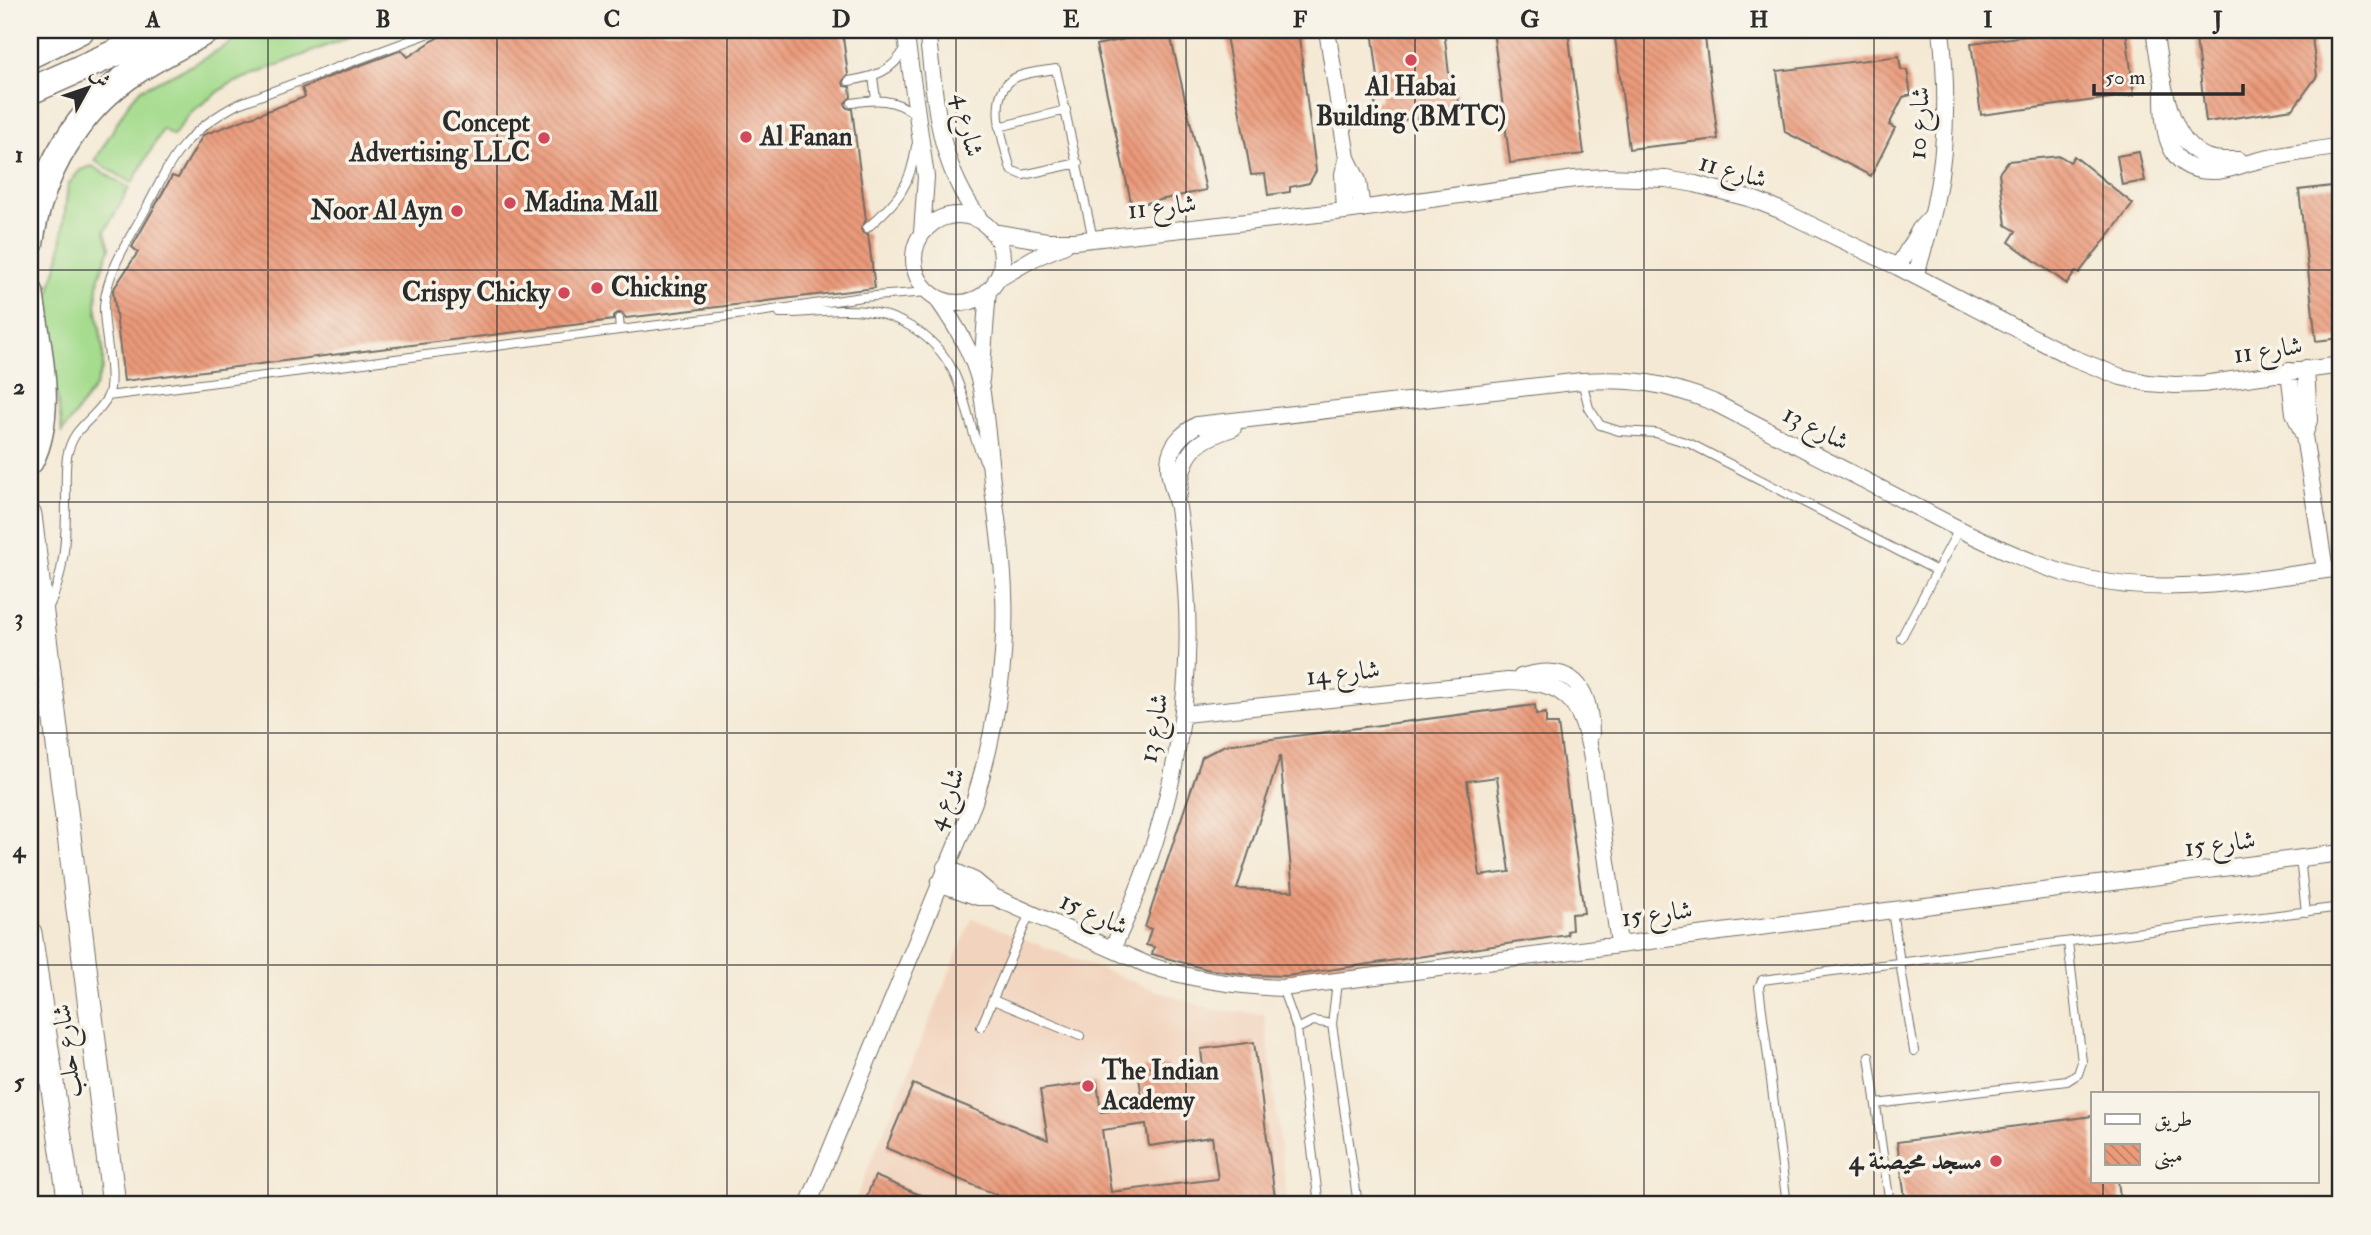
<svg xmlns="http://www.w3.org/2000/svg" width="2371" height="1235" font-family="'IM FELL Double Pica',Amiri,serif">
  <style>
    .built { fill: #f2d4be }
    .grass { fill: #a5dc8e; stroke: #68845c; stroke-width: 2 }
    .building { fill: url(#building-back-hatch); fill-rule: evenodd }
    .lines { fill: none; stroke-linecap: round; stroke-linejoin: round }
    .lane-casing { stroke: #716e66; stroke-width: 10 }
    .street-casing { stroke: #716e66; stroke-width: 18 }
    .secondary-casing { stroke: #716e66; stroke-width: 25 }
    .primary-casing { stroke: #716e66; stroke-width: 29 }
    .lane { stroke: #fff; stroke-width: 8 }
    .street { stroke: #fff; stroke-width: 16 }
    .secondary { stroke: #fff; stroke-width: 23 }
    .primary { stroke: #fff; stroke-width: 26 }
    .grid { fill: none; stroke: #2b2b2b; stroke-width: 2; stroke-opacity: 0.55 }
    .poi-dot { fill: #d1495b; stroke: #f7f3e8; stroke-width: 2.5 }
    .labels { text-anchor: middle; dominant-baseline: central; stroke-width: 7; stroke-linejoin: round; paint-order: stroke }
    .poi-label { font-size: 26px; font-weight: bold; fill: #2b2b2b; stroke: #f7f3e8; text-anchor: end }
    .street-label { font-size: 26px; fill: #2b2b2b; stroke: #f7f3e8 }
    .neatline { fill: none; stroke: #2b2b2b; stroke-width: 2.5 }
    .grid-label { font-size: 23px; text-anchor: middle; font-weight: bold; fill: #2b2b2b }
  </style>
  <defs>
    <pattern id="building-back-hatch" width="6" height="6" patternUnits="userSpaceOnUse" patternTransform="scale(1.75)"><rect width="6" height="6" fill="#eb9a7a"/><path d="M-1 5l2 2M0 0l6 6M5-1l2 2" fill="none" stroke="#bf7e64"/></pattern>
  </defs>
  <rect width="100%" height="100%" fill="#f7f3e8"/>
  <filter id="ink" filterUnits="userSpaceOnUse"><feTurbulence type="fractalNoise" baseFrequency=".0143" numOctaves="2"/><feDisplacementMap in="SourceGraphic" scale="14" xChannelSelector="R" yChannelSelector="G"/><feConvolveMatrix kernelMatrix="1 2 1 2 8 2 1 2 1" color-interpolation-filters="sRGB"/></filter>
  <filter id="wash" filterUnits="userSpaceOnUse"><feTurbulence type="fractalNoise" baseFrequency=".00686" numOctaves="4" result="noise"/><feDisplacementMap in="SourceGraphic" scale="28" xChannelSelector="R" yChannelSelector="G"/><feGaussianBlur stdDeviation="1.57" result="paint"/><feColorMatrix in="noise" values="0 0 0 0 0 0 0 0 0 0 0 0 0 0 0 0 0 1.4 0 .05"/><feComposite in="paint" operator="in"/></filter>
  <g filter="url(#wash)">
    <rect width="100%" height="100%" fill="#f4e9d4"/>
    <!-- built -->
    <path class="built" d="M972,918L1154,990L1215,1010L1264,1014L1288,1205H853Z"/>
    <!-- grass -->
    <path class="grass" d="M263,30H366L228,85L191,112L173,136L163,129L132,183L95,161L128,104L141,89L192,65L236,40Z
      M92,166L129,188L105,231L110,248L99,277L96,305L103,347V367L95,387L62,432L47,324V301L60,254L68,185L80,170Z"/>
    <g id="blocks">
      <!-- building -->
      <path class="building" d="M455,30H842L848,75L843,81L844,86L850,87L851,97L845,103L847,108L852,109L866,220L861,229L863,233L868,234L875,288L626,318L622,313H618L613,316V320L124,381L113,290L138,252L132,247L172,176L178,178L203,135L305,97L302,88L334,75L402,50L408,57L443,34Z
        M1169,30L1206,190L1132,206L1096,45Z
        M1225,30H1298L1316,171L1309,183L1290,187V192L1268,195L1265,174L1251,175Z
        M1372,30H1444L1451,92L1457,91L1459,105L1454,114L1385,122L1384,116H1377L1375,102L1381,101Z
        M1493,30H1568L1584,154L1510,163Z
        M1614,30H1704L1718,139L1629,149Z
        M2073,30H2126L2134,95L1981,115L1971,43Z
        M2195,30H2311L2317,76L2293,109L2206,122Z
        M1899,56L1901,70H1907L1911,95L1903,97L1889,125L1895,128L1871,176L1785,132L1777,71Z
        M2139,152L2145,181L2122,185L2117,156Z
        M2060,156L2070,162L2074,156L2133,204L2079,273L2076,271L2067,284L2009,242L2016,231L2006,225L1999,173L2008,161Z
        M2341,185V338L2316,341L2299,190Z
        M1535,705L1536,715L1546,713V724H1558L1584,913L1571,914L1572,930L1567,931L1568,935L1287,976L1249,975L1206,969L1152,954L1154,947L1146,945L1151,929L1145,927L1202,757L1225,745ZM1280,756L1293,891L1237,889ZM1497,777L1510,872L1480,876L1467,781Z
        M1254,1042L1276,1205H1020L886,1148L913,1084L1048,1140L1040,1090L1097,1082L1101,1112L1143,1106L1139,1077L1145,1076L1144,1067L1168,1064L1169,1073L1203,1068L1201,1049ZM1146,1124L1149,1146L1212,1137L1218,1179L1111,1192L1102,1130Z
        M2093,1116V1181H2118L2121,1205H1906L1897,1142Z
        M875,1176L944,1205H863Z"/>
    </g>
  </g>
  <g filter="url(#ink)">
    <use href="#blocks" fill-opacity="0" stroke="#716e66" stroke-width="2"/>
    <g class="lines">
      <defs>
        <path id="lane" d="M873,77L876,99
          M849,81C873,77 893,72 905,48
          M852,103C876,99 894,98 915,114
          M999,127L1066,110
          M1078,163L1023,175L1011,170C1004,144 983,89 1019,76C1030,72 1044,71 1056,69L1093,239
          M867,228C897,202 911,186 916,146
          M780,313C803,314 826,309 849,310C892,310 935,333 954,373C968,402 970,435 986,464
          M619,319L620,330
          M1582,381L1589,408L1600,425L1619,431L1656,433L1691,444L1937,571
          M108,396L759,312L862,297L928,292
          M48,609C65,574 66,538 66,500C66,486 65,471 67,457C72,425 97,419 108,396C116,377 103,330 104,306C107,269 131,237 148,205C159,185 168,163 183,146C199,127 217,115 238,104L438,30
          M1901,638L1959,529
          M2300,858L2306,912
          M1892,911L1914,1051
          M1337,982L1332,1024L1358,1205
          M1282,988L1297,1029L1319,1205
          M993,1000L1080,1036
          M981,1027L1030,913
          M1297,1029L1313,1021L1332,1024
          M1869,1056L1890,1205
          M1876,1104L2067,1081L2078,1074L2082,1062L2068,942
          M1787,1205L1759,987L1762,980L2341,907"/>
        <path id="street" d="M905,30L926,177L922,233
          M927,30C936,101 936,162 981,221
          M1327,30L1347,158L1358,181L1362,209
          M2154,30C2161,68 2165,140 2206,157C2217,161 2228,160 2239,160
          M2163,81C2163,118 2160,173 2214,171C2228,171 2242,164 2256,161C2284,154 2313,151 2341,146
          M1345,211L1343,174L1347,158
          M914 259a44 44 0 1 1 88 0a44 44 0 1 1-88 0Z
          M992,232L1047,241H1074L1345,211L1575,179L1606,177L1666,179L1695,184L1752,199L1780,210L1898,267L2071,357L2121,377L2148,383L2175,385L2203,384L2341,365
          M1898,267L1920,229L1931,217
          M1915,276C1944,192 1951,118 1941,30
          M996,280L1034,258L1065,245
          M2289,371L2294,413L2304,436L2325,570
          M981,380L988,290
          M2304,436L2309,420L2306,369
          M1179,493C1182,453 1195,440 1233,428
          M1521,677C1572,662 1590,686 1591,734
          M1184,714L1508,681C1532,682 1555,682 1572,702C1592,728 1596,789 1601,821C1607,862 1613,903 1619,943
          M945,867L975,881L994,897
          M939,883L978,897H994L1148,965C1193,980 1235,986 1282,988L2341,853
          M1112,949C1166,838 1195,712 1186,588C1184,561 1182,535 1178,508C1175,491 1166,474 1170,456C1174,441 1184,433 1197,425L1582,381C1634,378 1665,383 1713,402L1959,529C1993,545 2028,562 2064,573C2154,600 2250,580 2341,568
          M808,1205L974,802C995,734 1007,664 1004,593C1003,556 997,519 992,482C989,451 986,418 981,387C974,354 955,324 936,297"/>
        <path id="secondary" d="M30,515L114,1205
          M30,933L70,1205"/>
        <path id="primary" d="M30,55L81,30
          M30,91L167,30
          M30,244C39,174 78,108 137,70C160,55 185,43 208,30
          M30,292C37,345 55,412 30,461"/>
      </defs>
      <!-- lane casing -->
      <use href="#lane" class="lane-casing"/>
      <!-- street casing -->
      <use href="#street" class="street-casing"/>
      <!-- secondary casing -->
      <use href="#secondary" class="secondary-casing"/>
      <!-- primary casing -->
      <use href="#primary" class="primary-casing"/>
      <!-- lane -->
      <use href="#lane" class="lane"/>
      <!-- street -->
      <use href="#street" class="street"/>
      <!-- secondary -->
      <use href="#secondary" class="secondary"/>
      <!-- primary -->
      <use href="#primary" class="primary"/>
    </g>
  </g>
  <!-- grid -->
  <path class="grid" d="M268,30V1205M497,30V1205M727,30V1205M956,30V1205M1186,30V1205M1415,30V1205M1644,30V1205M1874,30V1205M2103,30V1093M30,270H2341M30,502H2341M30,733H2341M30,965H2341M2103,1181V1205"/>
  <!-- markers -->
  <g class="poi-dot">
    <circle cx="1411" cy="60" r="7"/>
    <circle cx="746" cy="137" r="7"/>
    <circle cx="544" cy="138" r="7"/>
    <circle cx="510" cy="203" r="7"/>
    <circle cx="457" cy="211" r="7"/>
    <circle cx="597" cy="288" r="7"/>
    <circle cx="564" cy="293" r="7"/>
    <circle cx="1088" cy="1086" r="7"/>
    <circle cx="1996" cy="1161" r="7"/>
  </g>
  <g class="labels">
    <!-- poi labels -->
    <g class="poi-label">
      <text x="1411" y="87" text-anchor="middle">Al Habai<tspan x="1411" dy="30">Building (BMTC)</tspan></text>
      <text x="530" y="123">Concept<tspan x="530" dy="30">Advertising LLC</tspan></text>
      <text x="760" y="137" text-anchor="start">Al Fanan</text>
      <text x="524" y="203" text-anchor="start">Madina Mall</text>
      <text x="443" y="211">Noor Al Ayn</text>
      <text x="611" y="288" text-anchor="start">Chicking</text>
      <text x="550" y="293">Crispy Chicky</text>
      <text x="1102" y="1071" text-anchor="start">The Indian<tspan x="1102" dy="30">Academy</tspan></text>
      <text x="1982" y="1161">مسجد محيصنة 4</text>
    </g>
    <!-- street labels -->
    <g class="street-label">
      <text transform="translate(1919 123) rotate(-87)">شارع 10</text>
      <text transform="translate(968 125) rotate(78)">شارع 4</text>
      <text transform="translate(1733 171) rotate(16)">شارع 11</text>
      <text transform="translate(1162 207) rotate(-6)">شارع 11</text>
      <text transform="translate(2268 350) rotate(-8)">شارع 11</text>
      <text transform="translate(1816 428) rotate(27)">شارع 13</text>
      <text transform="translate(1343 673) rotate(-6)">شارع 14</text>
      <text transform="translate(1154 728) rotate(-80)">شارع 13</text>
      <text transform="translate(946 799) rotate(-69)">شارع 4</text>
      <text transform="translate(2220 844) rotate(-7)">شارع 15</text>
      <text transform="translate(1094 914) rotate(24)">شارع 15</text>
      <text transform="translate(1657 914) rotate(-7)">شارع 15</text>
      <text transform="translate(67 1051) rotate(-97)">شارع حلب</text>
    </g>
  </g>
  <!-- margin -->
  <rect width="2371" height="1235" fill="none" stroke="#f7f3e8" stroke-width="77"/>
  <!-- legend -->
  <rect x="2091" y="1092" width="228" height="91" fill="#f7f3e8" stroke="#a5a39c" stroke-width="2"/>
  <rect x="2105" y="1114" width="35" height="10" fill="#ffffff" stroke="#a5a39c" stroke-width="2"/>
  <text x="2154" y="1126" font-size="21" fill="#2b2b2b">طريق</text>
  <rect x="2105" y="1144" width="35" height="21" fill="url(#building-back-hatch)" stroke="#a5a39c" stroke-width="2"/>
  <text x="2154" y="1162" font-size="21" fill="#2b2b2b">مبنى</text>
  <!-- north arrow -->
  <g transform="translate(88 88) rotate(50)" stroke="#f7f3e8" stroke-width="5" paint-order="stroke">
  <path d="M0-5L12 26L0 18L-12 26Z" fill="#2b2b2b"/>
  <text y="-10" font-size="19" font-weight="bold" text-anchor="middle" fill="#2b2b2b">ش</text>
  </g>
  <!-- scale -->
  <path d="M2094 84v10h149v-10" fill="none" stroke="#2b2b2b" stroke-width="3.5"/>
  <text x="2105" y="84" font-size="21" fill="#2b2b2b" stroke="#f7f3e8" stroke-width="5" paint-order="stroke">50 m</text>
  <rect x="38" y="38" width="2294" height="1158" class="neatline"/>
  <g class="grid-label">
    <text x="153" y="27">A</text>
    <text x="383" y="27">B</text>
    <text x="612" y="27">C</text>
    <text x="841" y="27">D</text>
    <text x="1071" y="27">E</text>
    <text x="1300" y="27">F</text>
    <text x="1530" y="27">G</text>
    <text x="1759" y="27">H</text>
    <text x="1988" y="27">I</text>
    <text x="2218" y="27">J</text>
    <text x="19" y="162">1</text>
    <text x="19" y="394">2</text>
    <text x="19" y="625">3</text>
    <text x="19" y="857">4</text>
    <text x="19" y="1089">5</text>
  </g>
</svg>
